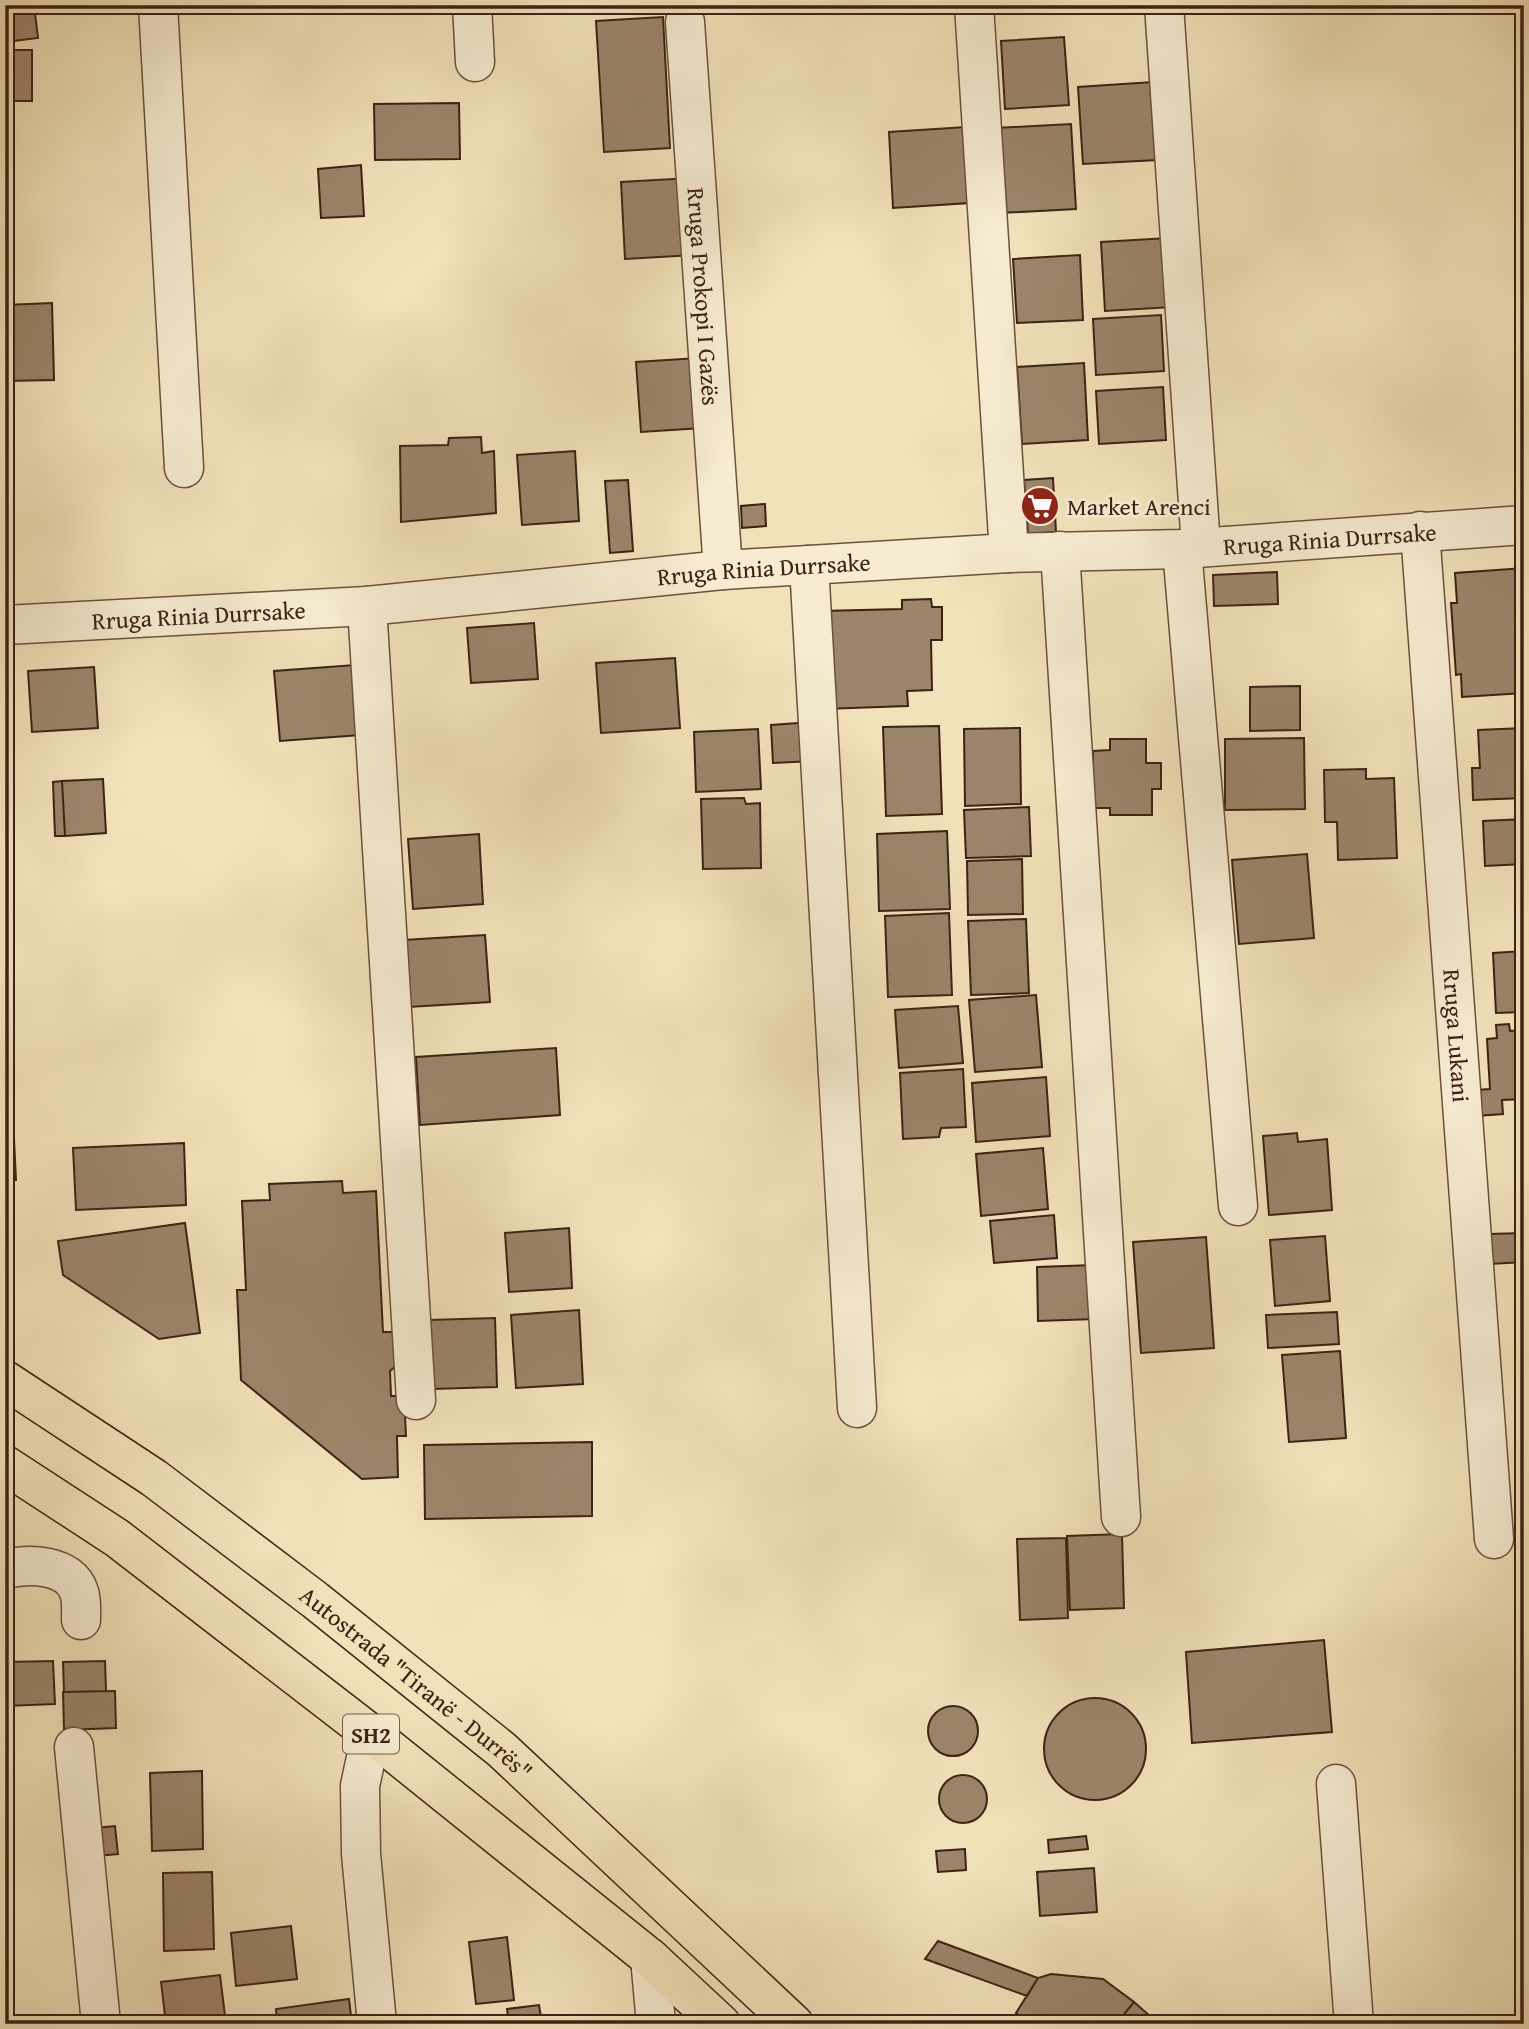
<svg xmlns="http://www.w3.org/2000/svg" width="1529" height="2029" font-family="'Gentium Book Plus',serif">
  <style>
    .building { fill: #9c856b; stroke: #3e2116; stroke-width: 2 }
    .lines { fill: none; stroke-linecap: round; stroke-linejoin: round }
    .minor-casing { stroke: #6b513f; stroke-width: 41 }
    .highway-casing { stroke: #3e2116; stroke-width: 41 }
    .minor { stroke: #f7ecd2; stroke-width: 38 }
    .highway { stroke: #f2e2ba; stroke-width: 38 }
    .labels { text-anchor: middle; dominant-baseline: central; stroke-width: 5; stroke-linejoin: round; paint-order: stroke }
    .shield { fill: #f7ecd2; stroke: #765e4e; stroke-width: 2 }
    .shield-label { font-size: 23px; font-weight: bold; fill: #3e2116 }
    .street-label { font-size: 24px; fill: #3e2116; stroke: #f7ecd2 }
    .poi-label { font-size: 24px; fill: #3e2116; stroke: #f7ecd2; text-anchor: start }
  </style>
  <rect width="100%" height="100%" fill="#f2e2ba"/>
  <filter id="stains"><feTurbulence type="fractalNoise" baseFrequency=".00286" numOctaves="4"/><feColorMatrix values="0 0 0 0 .2 0 0 0 0 .09 0 0 0 0 .02 0 0 0 .5 -.17"/></filter>
  <radialGradient id="worn" r=".72"><stop offset=".6" stop-color="#630" stop-opacity="0"/><stop offset="1" stop-color="#630" stop-opacity=".3"/></radialGradient>
  <!-- building -->
  <path class="building" d="M5,5H34L38,38L5,42Z
    M663,17L670,148L604,152L596,21Z
    M1064,37L1069,105L1005,109L1001,41Z
    M5,50H32V101H5Z
    M1153,82L1157,160L1083,164L1078,87Z
    M459,103L460,159L375,160L374,104Z
    M1071,124L1076,209L1001,213L996,128Z
    M966,127L970,203L893,208L889,132Z
    M361,165L364,216L321,218L318,169Z
    M691,178L694,255L625,259L621,182Z
    M1168,238L1172,307L1105,311L1101,242Z
    M1080,255L1083,320L1017,323L1013,259Z
    M52,303L54,380L5,381V305Z
    M1161,315L1164,371L1096,375L1093,319Z
    M698,358L702,428L641,432L636,362Z
    M1084,363L1088,440L1022,444L1017,367Z
    M1163,387L1166,440L1099,444L1096,391Z
    M481,437L482,453L494,451L496,513L401,522L400,446L448,445L449,438Z
    M575,451L579,521L522,525L517,455Z
    M1053,478L1056,532L1028,534L1024,480Z
    M628,480L633,551L610,553L605,481Z
    M765,504L766,526L742,528L741,506Z
    M1524,568V693L1462,697L1461,674L1456,675L1451,603H1457L1455,573Z
    M1277,572L1278,604L1214,606L1213,575Z
    M931,599L932,607H942V640H931L932,690L907,691L908,706L823,709L821,611L902,609V600Z
    M534,623L538,679L471,683L467,628Z
    M675,658L680,728L601,733L596,663Z
    M5,664H11L12,691L5,692Z
    M355,665L360,735L280,741L274,671Z
    M94,667L98,728L32,732L28,671Z
    M1300,686V730L1250,731V687Z
    M812,722L814,761L773,763L771,725Z
    M939,726L942,814L886,816L883,727Z
    M1020,728L1021,804L965,806L964,729Z
    M1524,728V798L1473,800L1472,768H1480L1478,730Z
    M758,729L761,789L696,792L694,732Z
    M1304,738L1305,809L1225,810V739Z
    M1110,739H1146V763H1161V789H1152V815H1110V808H1093V751L1110,750Z
    M1366,769V779L1394,778L1397,858L1338,860L1337,822H1325L1324,770Z
    M103,779L106,833L65,836L62,781Z
    M62,781L65,836H55L53,782Z
    M744,798L746,804L760,803L761,868L703,869L701,799Z
    M1029,807L1031,856L966,858L964,810Z
    M1524,819V864L1485,866L1483,821Z
    M947,831L950,909L879,911L877,834Z
    M479,834L483,904L413,909L408,839Z
    M1307,854L1314,938L1239,944L1232,860Z
    M1022,859L1023,914L968,915L967,861Z
    M949,913L952,995L888,997L885,916Z
    M1026,919L1029,993L971,995L968,921Z
    M485,935L490,1002L409,1007L404,940Z
    M1524,951V1012L1496,1013L1493,953Z
    M1036,995L1042,1067L975,1072L969,1000Z
    M958,1006L963,1063L899,1068L895,1010Z
    M1509,1024L1510,1031L1524,1030V1099L1502,1100L1503,1114L1477,1116L1476,1090L1490,1089L1487,1039L1497,1038L1496,1025Z
    M556,1048L560,1115L420,1125L416,1057Z
    M963,1069L966,1127L941,1128L939,1137L903,1139L900,1073Z
    M1046,1077L1050,1136L976,1142L972,1083Z
    M1297,1133L1298,1142L1327,1139L1332,1210L1269,1215L1263,1136Z
    M5,1138L14,1139L16,1180H5Z
    M184,1143L186,1205L76,1210L73,1148Z
    M1043,1148L1048,1209L981,1216L976,1154Z
    M342,1181L343,1193L376,1191L383,1332H394L396,1366L390,1371L391,1396H404L406,1436H397L398,1477L362,1479L241,1380L237,1290H246L242,1201L270,1200L269,1184Z
    M1054,1215L1057,1258L994,1263L990,1221Z
    M185,1223L200,1333L159,1339L63,1275L58,1241Z
    M569,1228L572,1288L509,1292L505,1233Z
    M1524,1233V1262L1490,1264L1489,1234Z
    M1325,1236L1330,1301L1275,1306L1270,1240Z
    M1206,1237L1214,1348L1141,1353L1133,1242Z
    M1094,1265L1095,1319L1038,1321L1037,1267Z
    M579,1310L583,1384L516,1388L511,1315Z
    M1337,1312L1339,1344L1268,1348L1266,1315Z
    M495,1318L497,1387L432,1389L429,1320Z
    M1340,1351L1346,1438L1289,1442L1282,1355Z
    M1517,1398H1524V1479H1522Z
    M592,1442V1516L425,1519L424,1445Z
    M1122,1534L1124,1608L1070,1610L1067,1536Z
    M1066,1538L1068,1618L1020,1620L1017,1539Z
    M1324,1640L1332,1732L1192,1743L1186,1652Z
    M53,1661L55,1704L5,1706V1662Z
    M105,1661L106,1691L64,1692L63,1662Z
    M115,1691L116,1728L64,1730L63,1692Z
    M1044 1749a51 51 0 1 1 102 0a51 51 0 1 1-102 0Z
    M928 1731a25 25 0 1 1 50 0a25 25 0 1 1-50 0Z
    M202,1771L203,1849L152,1851L150,1773Z
    M939 1799a24 24 0 1 1 48 0a24 24 0 1 1-48 0Z
    M115,1826L118,1854L97,1856L95,1828Z
    M1086,1836L1088,1849L1049,1853L1048,1840Z
    M965,1849L966,1870L938,1872L936,1851Z
    M1094,1868L1097,1912L1040,1916L1037,1872Z
    M212,1872L214,1949L164,1951L163,1873Z
    M291,1926L297,1979L236,1986L231,1933Z
    M507,1937L514,2000L476,2004L469,1942Z
    M938,1941L1038,1978L1027,1996L925,1959Z
    M1051,1974L1103,1979L1134,2002L1116,2024H1031L1016,2013L1038,1978Z
    M220,1975L226,2024H166L161,1982Z
    M349,1999L352,2024H277L276,2009Z
    M1134,2002L1159,2024H1116Z
    M539,2005L542,2024H509L507,2009Z"/>
  <g class="lines">
    <defs>
      <g id="minor">
        <path d="M158,5L184,468"/>
        <path d="M472,5L475,62"/>
        <path d="M974,5L1009,553"/>
        <path d="M1164,5L1201,547"/>
        <path id="s1" d="M685,22L723,570"/>
        <path id="s2" d="M1420,531L1494,1539"/>
        <path d="M1182,549L1238,1206"/>
        <path d="M1060,551L1121,1517"/>
        <path d="M809,565L857,1408"/>
        <path d="M367,606L416,1400"/>
        <path id="s3" d="M5,625L367,606L723,570L1009,553L1182,549L1524,525"/>
        <path d="M5,1569C29,1563 70,1564 79,1592C82,1600 81,1611 81,1620"/>
        <path d="M371,1734L360,1786L361,1854L377,2024"/>
        <path d="M74,1747L101,2024"/>
        <path d="M1336,1784L1354,2024"/>
        <path d="M650,1958L656,2024"/>
      </g>
      <g id="highway">
        <path id="s4" d="M5,1380L154,1478L315,1600L502,1750L794,2024"/>
        <path d="M5,1465L117,1538L371,1734L650,1958L721,2024"/>
      </g>
    </defs>
    <!-- minor casing -->
    <use href="#minor" class="minor-casing"/>
    <!-- highway casing -->
    <use href="#highway" class="highway-casing"/>
    <!-- minor -->
    <use href="#minor" class="minor"/>
    <!-- highway -->
    <use href="#highway" class="highway"/>
  </g>
  <!-- icons -->
  <defs>
    <symbol id="supermarket-disc" viewBox="-11 -11 22 22"><circle r="9.5" fill="#8f2418" stroke="#f7ecd2"/><path d="M-6-5.5h2.5l.6 2H6L4.5 2H-2.5L-4.4-4H-6ZM-1.5 3.2a1.3 1.3 0 1 0 .1 0ZM3 3.2a1.3 1.3 0 1 0 .1 0Z" fill="#fff"/></symbol>
  </defs>
  <g fill-rule="evenodd">
    <use href="#supermarket-disc" x="1018" y="484" width="44" height="44"/>
  </g>
  <g class="labels">
    <!-- shield labels -->
    <rect class="shield" x="343" y="1714.5" width="56" height="39" rx="5"/>
    <g class="shield-label">
      <text x="371" y="1734">SH2</text>
    </g>
    <!-- street labels -->
    <g class="street-label">
      <text stroke="none"><textPath href="#s1" startOffset="275">Rruga Prokopi I Gazës</textPath></text>
      <text stroke="none"><textPath href="#s3" startOffset="1328">Rruga Rinia Durrsake</textPath></text>
      <text stroke="none"><textPath href="#s3" startOffset="761">Rruga Rinia Durrsake</textPath></text>
      <text stroke="none"><textPath href="#s3" startOffset="194">Rruga Rinia Durrsake</textPath></text>
      <text stroke="none"><textPath href="#s2" startOffset="506">Rruga Lukani</textPath></text>
      <text stroke="none"><textPath href="#s4" startOffset="511">Autostrada "Tiranë - Durrës"</textPath></text>
    </g>
    <!-- poi labels -->
    <g class="poi-label">
      <text x="1067" y="506">Market Arenci</text>
    </g>
  </g>
  <!-- margin -->
  <rect width="1529" height="2029" fill="none" stroke="#f2e2ba" stroke-width="28"/>
  <rect x="7" y="7" width="1515" height="2015" fill="none" stroke="#3e2116" stroke-width="3.5"/>
  <rect x="14" y="14" width="1501" height="2001" fill="none" stroke="#3e2116" stroke-width="2"/>
  <rect width="100%" height="100%" filter="url(#stains)"/>
  <rect width="100%" height="100%" fill="url(#worn)"/>
</svg>
